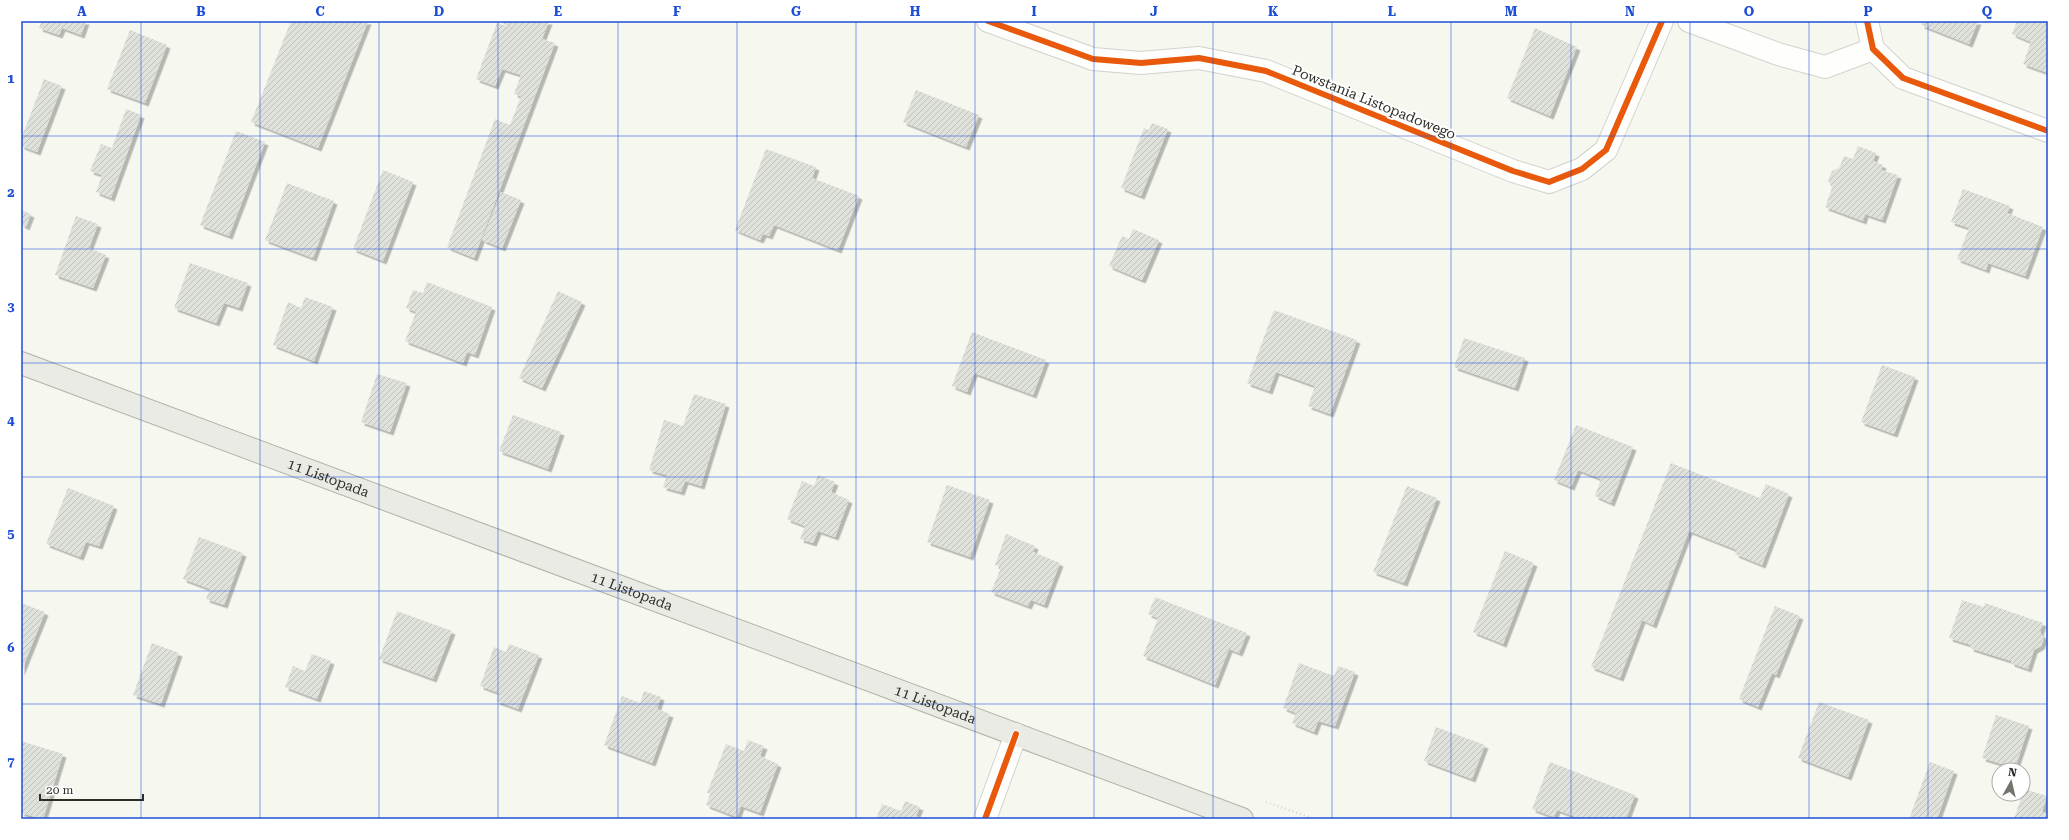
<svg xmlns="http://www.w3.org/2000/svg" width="2069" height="840" font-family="'Roboto Serif',serif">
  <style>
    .building { fill: url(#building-hatch); filter: url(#shadow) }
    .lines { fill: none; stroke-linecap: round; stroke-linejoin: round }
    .minor-casing { stroke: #d1d3cc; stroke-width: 24 }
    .major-casing { stroke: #b1b3a4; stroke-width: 24 }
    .path { stroke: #d6d7d4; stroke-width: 2.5; stroke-dasharray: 1 3; stroke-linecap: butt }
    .minor { stroke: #fefefd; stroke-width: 22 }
    .major { stroke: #eaebe4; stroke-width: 22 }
    .cycleway-casing { stroke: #fff; stroke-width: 8 }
    .cycleway { stroke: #e8590c; stroke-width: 6 }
    .grid { fill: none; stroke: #1d4ed8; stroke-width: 1; stroke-opacity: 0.55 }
    .labels { text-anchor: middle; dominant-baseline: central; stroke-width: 4; stroke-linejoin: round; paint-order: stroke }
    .street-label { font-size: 14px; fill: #2e2e29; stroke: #fff }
    .neatline { fill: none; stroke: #1d4ed8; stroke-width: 1.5 }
    .grid-label { font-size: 13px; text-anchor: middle; font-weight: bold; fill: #1d4ed8 }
  </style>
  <defs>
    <pattern id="building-hatch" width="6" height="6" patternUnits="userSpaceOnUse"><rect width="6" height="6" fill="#dfe1db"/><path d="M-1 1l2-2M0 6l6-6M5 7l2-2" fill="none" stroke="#c0c1bc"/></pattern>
    <filter id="shadow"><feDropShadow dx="3.5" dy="3.5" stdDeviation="0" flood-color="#0004"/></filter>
  </defs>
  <rect width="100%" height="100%" fill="#f6f8f0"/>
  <!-- building -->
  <path class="building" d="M42,21H86L81,35L62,28L59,35L39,28Z
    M291,21H368L318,148L251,122Z
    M504,21H549L542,39L555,43L474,258L447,247L495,119L510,125L521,96L514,94L521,75L502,69L495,86L476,79L497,23L529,34L503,24Z
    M1923,21H1978L1969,44L1921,25Z
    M2017,21H2048V73L2023,64L2031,42L2012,34Z
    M1535,28L1577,47L1550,116L1507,98Z
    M130,30L167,45L145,103L107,89Z
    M44,79L62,86L37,152L21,146V139Z
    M916,90L979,115L966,147L903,122Z
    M126,109L141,115L111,198L96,192L102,175L90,171L101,144L112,148Z
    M1152,123L1168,129L1141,196L1121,188L1144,128L1149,130Z
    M236,131L265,142L229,236L200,225Z
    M1858,146L1876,153L1873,161L1883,165L1881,170L1898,175L1882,220L1865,214L1863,221L1825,207L1832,188L1828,180L1832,171L1839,168L1844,156L1853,159Z
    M766,149L816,167L812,178L859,196L838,250L774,225L769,236L763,234L760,240L735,230Z
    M383,170L413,182L383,261L353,249Z
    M287,183L334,201L313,258L265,240Z
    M1963,189L2010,206L2007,213L2043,227L2025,276L1988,263L1986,270L1957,259L1969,228L1951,222Z
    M501,192L521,200L502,248L482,240Z
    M21,210L31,214L26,227L21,224Z
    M76,216L98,224L89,248L106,255L93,288L55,275Z
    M1133,229L1159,240L1142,280L1109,266L1122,236L1129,239Z
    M190,263L248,283L239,308L224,303L216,323L174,308Z
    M427,282L492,307L475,355L467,352L463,363L405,341L416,312L406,308L413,290L423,293Z
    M558,291L582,302L542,388L519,378Z
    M305,297L333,307L314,361L273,345L288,302L301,308Z
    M1274,310L1357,340L1330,414L1308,406L1315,386L1276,372L1269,391L1247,383Z
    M972,332L1046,360L1033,395L974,373L967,392L952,386Z
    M1464,338L1525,358L1515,388L1454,367Z
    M1882,365L1915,377L1894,434L1861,422Z
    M377,374L407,383L390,432L361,422Z
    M694,394L726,404L701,486L685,481L681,492L663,487L667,475L649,470L664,420L683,426Z
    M513,415L561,432L548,469L499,451Z
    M1576,425L1633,447L1611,503L1595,496L1601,479L1578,470L1571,487L1554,480Z
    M1671,463L1760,498L1766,484L1789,494L1762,565L1735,554L1737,550L1689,531L1653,625L1642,620L1620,678L1591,667Z
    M818,475L835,482L831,492L849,500L835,537L818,531L813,543L800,539L805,526L787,519L802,481L814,486Z
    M947,485L990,500L970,557L927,542Z
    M1407,486L1437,498L1404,583L1373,572Z
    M68,488L114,506L99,546L86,542L80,557L46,544Z
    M1006,534L1035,546L1033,552L1060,563L1044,605L1031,600L1028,606L991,592L1001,567L995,565Z
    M199,537L243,553L224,605L206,599L210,589L183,579Z
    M1505,551L1534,563L1503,644L1473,632Z
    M1155,597L1247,633L1239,653L1229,649L1215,685L1143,656L1158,618L1148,614Z
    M1962,600L1984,607L1985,603L2043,623L2040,632L2044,638L2041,646L2034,650L2028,669L2011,663V661L1970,648L1971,645L1949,638Z
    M21,603L45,612L21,672Z
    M1775,606L1800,616L1776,675L1772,673L1758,707L1739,699Z
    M397,611L452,631L433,679L379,659Z
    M152,643L179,653L161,704L133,695Z
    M509,644L539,655L518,709L496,701L499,693L480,686L494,647L506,652Z
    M312,654L331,661L317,699L285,687L293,666L305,671Z
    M1299,663L1334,676L1338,666L1355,672L1335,726L1318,721L1314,732L1292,723L1296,713L1283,708Z
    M644,691L661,697L657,709L670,714L652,763L604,745L622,696L640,703Z
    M1819,702L1869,720L1848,777L1798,758Z
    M1996,715L2029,726L2015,768L1982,758Z
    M1436,727L1485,745L1472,779L1424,761Z
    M748,740L764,746L760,756L778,764L760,813L741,806L737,817L706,805L710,794L707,793L726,744L744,751Z
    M21,741L63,754L43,819L21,813Z
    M1550,762L1635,795L1626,819H1581L1557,810L1554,817L1532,809Z
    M1930,762L1954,771L1937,819H1909Z
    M2024,789L2047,796L2042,812L2048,814L2047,819H2014Z
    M905,801L920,807L916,816L923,819H876L882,804L901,811Z"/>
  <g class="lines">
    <defs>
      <path id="minor" d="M988,21L1093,59L1141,63L1199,58L1266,71L1513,171L1549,182L1582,169L1606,150L1662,21
        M1689,21L1778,54L1825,67L1873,49
        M1867,21L1873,49L1903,78L2048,131
        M985,819L1016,734"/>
      <g id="major">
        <path id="s1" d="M21,363L1242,819"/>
      </g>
    </defs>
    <!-- minor casing -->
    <use href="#minor" class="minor-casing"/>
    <!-- major casing -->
    <use href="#major" class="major-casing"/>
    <!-- path -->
    <path class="path" d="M1266,802L1315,819"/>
    <!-- minor -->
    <use href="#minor" class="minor"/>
    <!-- major -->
    <use href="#major" class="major"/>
    <defs>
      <path id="cycleway" d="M988,21L1093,59L1141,63L1199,58L1266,71L1513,171L1549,182L1582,169L1606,150L1662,21
        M1867,21L1873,49L1903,78L2048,131
        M985,819L1016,734"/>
    </defs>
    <!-- cycleway casing -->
    <use href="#cycleway" class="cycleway-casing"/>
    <!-- cycleway -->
    <use href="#cycleway" class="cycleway"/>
  </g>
  <!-- grid -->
  <path class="grid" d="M141,21V819M260,21V819M379,21V819M498,21V819M618,21V819M737,21V819M856,21V819M975,21V819M1094,21V819M1213,21V819M1332,21V819M1451,21V819M1571,21V819M1690,21V819M1809,21V819M1928,21V819M21,136H2048M21,249H2048M21,363H2048M21,477H2048M21,591H2048M21,704H2048"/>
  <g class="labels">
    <!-- street labels -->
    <g class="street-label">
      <text transform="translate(1374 102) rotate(22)">Powstania Listopadowego</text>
      <text stroke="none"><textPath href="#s1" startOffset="328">11 Listopada</textPath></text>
      <text stroke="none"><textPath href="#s1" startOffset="652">11 Listopada</textPath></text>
      <text stroke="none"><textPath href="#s1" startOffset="976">11 Listopada</textPath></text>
    </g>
  </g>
  <!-- border -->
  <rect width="2069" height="840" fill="none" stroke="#ffffff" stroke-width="44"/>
  <!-- north arrow -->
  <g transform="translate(2011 782) rotate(8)"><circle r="19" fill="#ffffff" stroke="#ababa9"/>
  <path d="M0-3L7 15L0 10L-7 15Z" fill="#74756f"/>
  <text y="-6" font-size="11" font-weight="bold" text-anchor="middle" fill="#2e2e29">N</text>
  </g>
  <!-- scale -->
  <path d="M40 794v6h103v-6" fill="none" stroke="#2e2e29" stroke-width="2"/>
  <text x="46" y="794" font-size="12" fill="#2e2e29" stroke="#ffffff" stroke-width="3" paint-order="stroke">20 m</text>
  <rect x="22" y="22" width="2025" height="796" class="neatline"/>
  <g class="grid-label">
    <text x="82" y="16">A</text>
    <text x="201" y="16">B</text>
    <text x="320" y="16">C</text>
    <text x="439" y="16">D</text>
    <text x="558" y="16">E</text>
    <text x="677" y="16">F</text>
    <text x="796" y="16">G</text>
    <text x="915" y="16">H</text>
    <text x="1034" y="16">I</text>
    <text x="1154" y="16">J</text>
    <text x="1273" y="16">K</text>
    <text x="1392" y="16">L</text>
    <text x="1511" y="16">M</text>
    <text x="1630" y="16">N</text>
    <text x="1749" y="16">O</text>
    <text x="1868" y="16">P</text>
    <text x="1987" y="16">Q</text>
    <text x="11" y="83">1</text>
    <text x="11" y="197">2</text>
    <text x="11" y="311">3</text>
    <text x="11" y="425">4</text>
    <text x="11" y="538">5</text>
    <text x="11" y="652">6</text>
    <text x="11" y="766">7</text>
  </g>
</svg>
